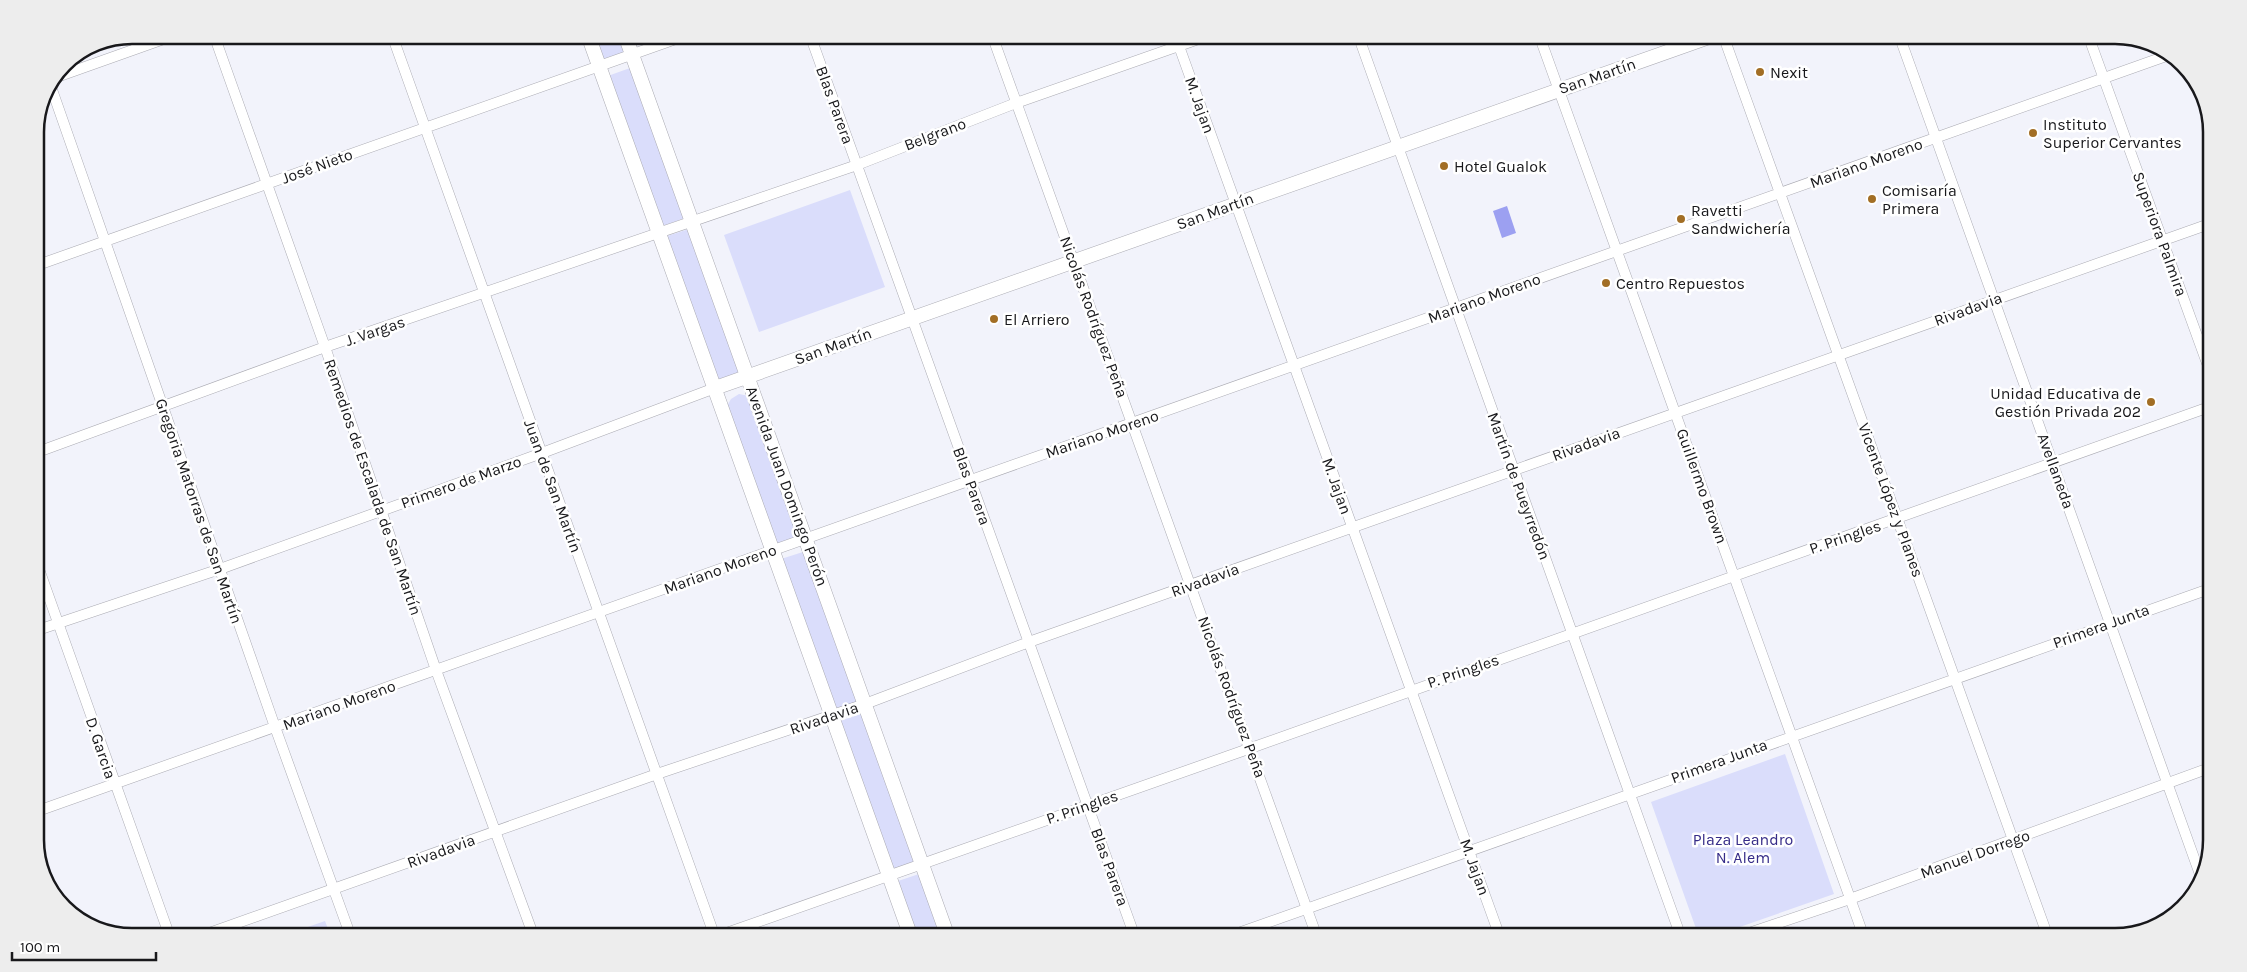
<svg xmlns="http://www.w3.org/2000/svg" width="2247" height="972" font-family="Karla,sans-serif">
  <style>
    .green { fill: #daddfb }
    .water { fill: #9ca0f1 }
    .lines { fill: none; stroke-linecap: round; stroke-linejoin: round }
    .street-casing { stroke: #ababb3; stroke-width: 11 }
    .secondary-casing { stroke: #ababb3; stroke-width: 15 }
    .street { stroke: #fff; stroke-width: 10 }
    .secondary { stroke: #fff; stroke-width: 14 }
    .poi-dot { fill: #a26e25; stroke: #fff; stroke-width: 2 }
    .labels { text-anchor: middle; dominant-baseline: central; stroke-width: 5; stroke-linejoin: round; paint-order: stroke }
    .poi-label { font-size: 16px; fill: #18181b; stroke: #fff; text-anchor: start }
    .street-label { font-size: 16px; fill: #18181b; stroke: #fff }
    .park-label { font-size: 16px; fill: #362c88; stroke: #fff }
    .rim { fill: none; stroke: #18181b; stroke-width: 2.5 }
  </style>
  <rect width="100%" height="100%" fill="#f2f3fb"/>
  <!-- green -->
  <path class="green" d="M591,35H619L626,53L601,62Z
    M630,68L685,218L660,227L605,77Z
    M850,190L885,287L759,332L724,235Z
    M689,229L739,370L736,377L721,383L713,371L664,237Z
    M739,394L749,396L800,538L776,546L727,406L731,399Z
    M806,551L860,701L835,710L781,559Z
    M864,713L916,862L892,870L840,721Z
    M1785,754L1834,894L1711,937H1699L1651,802Z
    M922,873L945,937H918L898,881Z
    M325,921L331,937H279Z"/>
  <!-- water -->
  <path class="water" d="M1507,206L1516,233L1502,238L1493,211Z"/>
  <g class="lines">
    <defs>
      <path id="street" d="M214,35L325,347L436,670L534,937
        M392,35L715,937
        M810,35L1135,937
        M992,35L1317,937
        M1175,35L1500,937
        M1358,35L1681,937
        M1539,35L1864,937
        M1723,35L2048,937
        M1899,35L2202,880
        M2088,35L2212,377
        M54,78L175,35
        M50,84L275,727L351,937
        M35,266L687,35
        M35,453L325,347L857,165L1016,103L1210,35
        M35,558L170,937
        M35,631L220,569L542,453L715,388
        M35,812L2169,55
        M198,937L657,774L865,704L1029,642L2212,223
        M715,937L1251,748L2212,406
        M1227,937L2212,588
        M1737,937L1850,899L2212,767"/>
      <path id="secondary" d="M588,35L911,937
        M625,35L948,937
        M715,388L1715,35"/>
    </defs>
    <!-- street casing -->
    <use href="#street" class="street-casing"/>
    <!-- secondary casing -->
    <use href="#secondary" class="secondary-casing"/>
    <!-- street -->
    <use href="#street" class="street"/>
    <!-- secondary -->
    <use href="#secondary" class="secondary"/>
  </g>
  <!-- markers -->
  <g class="poi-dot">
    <circle cx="1760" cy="72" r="5"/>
    <circle cx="2033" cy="133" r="5"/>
    <circle cx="1444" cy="166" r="5"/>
    <circle cx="1872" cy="199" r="5"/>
    <circle cx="1681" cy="219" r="5"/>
    <circle cx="1606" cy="283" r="5"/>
    <circle cx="994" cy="319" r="5"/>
    <circle cx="2151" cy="402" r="5"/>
  </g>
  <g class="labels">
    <!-- poi labels -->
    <g class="poi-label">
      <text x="1770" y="72">Nexit</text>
      <text x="2043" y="124">Instituto<tspan x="2043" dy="18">Superior Cervantes</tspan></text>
      <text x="1454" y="166">Hotel Gualok</text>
      <text x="1882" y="190">Comisaría<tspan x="1882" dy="18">Primera</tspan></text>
      <text x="1691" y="210">Ravetti<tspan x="1691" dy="18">Sandwichería</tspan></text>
      <text x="1616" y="283">Centro Repuestos</text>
      <text x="1004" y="319">El Arriero</text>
      <text x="2141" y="393" text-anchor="end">Unidad Educativa de<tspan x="2141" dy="18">Gestión Privada 202</tspan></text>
    </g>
    <!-- street labels -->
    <g class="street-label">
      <text transform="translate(1597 76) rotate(-19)">San Martín</text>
      <text transform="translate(835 105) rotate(70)">Blas Parera</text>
      <text transform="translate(1200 105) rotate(70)">M. Jajan</text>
      <text transform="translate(935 134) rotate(-21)">Belgrano</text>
      <text transform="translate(1866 163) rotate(-20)">Mariano Moreno</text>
      <text transform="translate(317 166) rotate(-20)">José Nieto</text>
      <text transform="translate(1215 211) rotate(-20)">San Martín</text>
      <text transform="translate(2160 234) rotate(70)">Superiora Palmira</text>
      <text transform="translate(1484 298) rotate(-20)">Mariano Moreno</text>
      <text transform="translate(1968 309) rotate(-20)">Rivadavia</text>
      <text transform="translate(1094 317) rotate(70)">Nicolás Rodríguez Peña</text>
      <text transform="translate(375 331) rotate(-19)">J. Vargas</text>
      <text transform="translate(833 346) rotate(-20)">San Martín</text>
      <text transform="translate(1102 434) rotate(-19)">Mariano Moreno</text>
      <text transform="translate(1586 444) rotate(-20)">Rivadavia</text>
      <text transform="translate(2056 471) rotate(70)">Avellaneda</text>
      <text transform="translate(461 482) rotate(-20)">Primero de Marzo</text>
      <text transform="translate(553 486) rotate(70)">Juan de San Martín</text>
      <text transform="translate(787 486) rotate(70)">Avenida Juan Domingo Perón</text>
      <text transform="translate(972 486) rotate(70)">Blas Parera</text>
      <text transform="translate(1337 486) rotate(70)">M. Jajan</text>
      <text transform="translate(1519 486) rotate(70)">Martín de Pueyrredón</text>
      <text transform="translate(1702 486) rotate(70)">Guillermo Brown</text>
      <text transform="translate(373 487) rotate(71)">Remedios de Escalada de San Martín</text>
      <text transform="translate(1891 500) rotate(70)">Vicente López y Planes</text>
      <text transform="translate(199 511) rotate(71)">Gregoria Matorras de San Martín</text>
      <text transform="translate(1845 537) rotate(-19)">P. Pringles</text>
      <text transform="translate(720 569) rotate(-20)">Mariano Moreno</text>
      <text transform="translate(1205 580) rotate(-20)">Rivadavia</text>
      <text transform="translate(2101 626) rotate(-20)">Primera Junta</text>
      <text transform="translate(1463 671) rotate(-19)">P. Pringles</text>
      <text transform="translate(1232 697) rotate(70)">Nicolás Rodríguez Peña</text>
      <text transform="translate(339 705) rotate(-20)">Mariano Moreno</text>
      <text transform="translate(824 718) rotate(-19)">Rivadavia</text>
      <text transform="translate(101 748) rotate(71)">D. Garcia</text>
      <text transform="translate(1719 761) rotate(-20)">Primera Junta</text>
      <text transform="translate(1082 807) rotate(-19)">P. Pringles</text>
      <text transform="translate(441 851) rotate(-20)">Rivadavia</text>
      <text transform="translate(1975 854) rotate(-20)">Manuel Dorrego</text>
      <text transform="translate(1110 867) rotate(70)">Blas Parera</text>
      <text transform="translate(1475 867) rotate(70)">M. Jajan</text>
    </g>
    <!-- park labels -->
    <g class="park-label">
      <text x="1743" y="839">Plaza Leandro<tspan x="1743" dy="18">N. Alem</tspan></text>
    </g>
  </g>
  <!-- crop -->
  <path d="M0 0H2247V972H0ZM132 44H2115A88 88 0 0 1 2203 132V840A88 88 0 0 1 2115 928H132A88 88 0 0 1 44 840V132A88 88 0 0 1 132 44Z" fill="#ededed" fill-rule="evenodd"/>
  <path class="rim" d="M132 44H2115A88 88 0 0 1 2203 132V840A88 88 0 0 1 2115 928H132A88 88 0 0 1 44 840V132A88 88 0 0 1 132 44Z"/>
  <!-- scale -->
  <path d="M12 952v8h144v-8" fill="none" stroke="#18181b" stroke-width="2.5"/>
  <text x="20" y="952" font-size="15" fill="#18181b" stroke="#ffffff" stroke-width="4" paint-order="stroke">100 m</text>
</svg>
